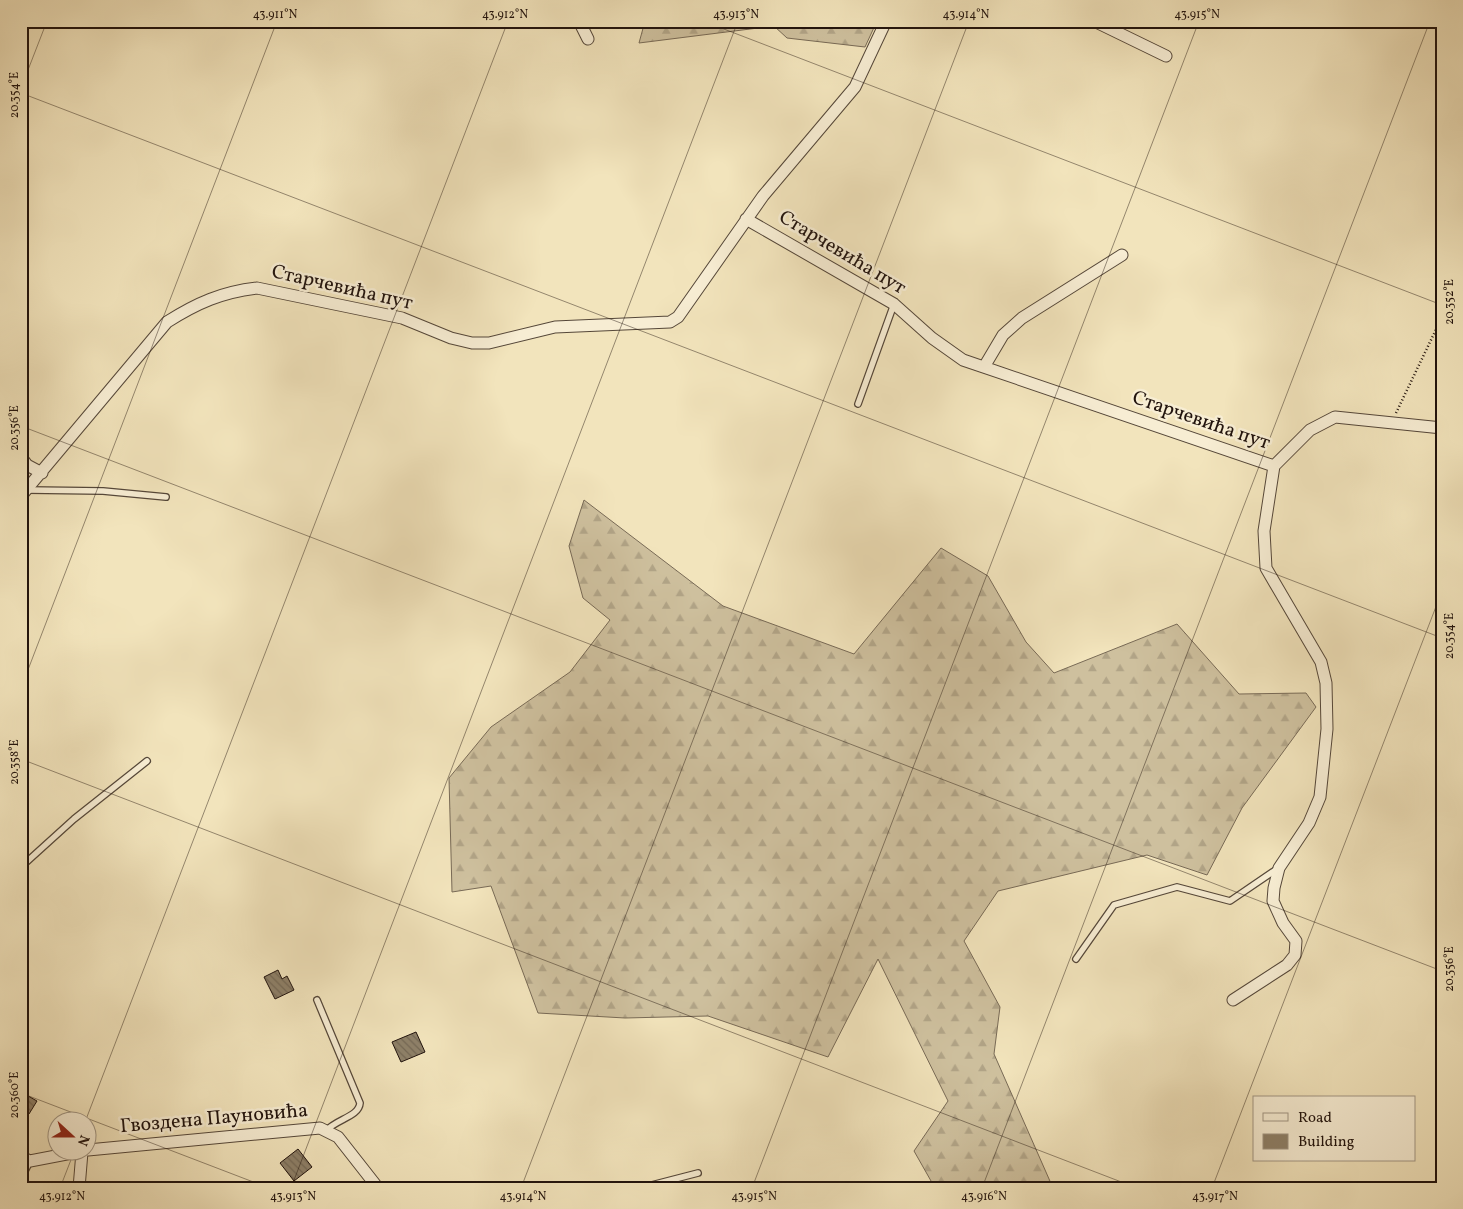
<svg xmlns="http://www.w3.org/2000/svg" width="1463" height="1209" font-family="Vollkorn,serif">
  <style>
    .forest { fill: url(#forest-firs); stroke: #786a56 }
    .building { fill: url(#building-back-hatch); stroke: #21130d }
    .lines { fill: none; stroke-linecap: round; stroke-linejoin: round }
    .service-casing { stroke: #554739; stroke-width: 8 }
    .minor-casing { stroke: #554739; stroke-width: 13 }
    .path { stroke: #21130d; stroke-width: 2.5; stroke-dasharray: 1 2.5; stroke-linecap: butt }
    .service { stroke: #f7edd3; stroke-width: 5.5 }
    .minor { stroke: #f7edd3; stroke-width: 11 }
    .ticks { fill: none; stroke: #21130d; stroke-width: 1; stroke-opacity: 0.45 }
    .labels { text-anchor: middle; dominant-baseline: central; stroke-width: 5; stroke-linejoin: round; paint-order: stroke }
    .street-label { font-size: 20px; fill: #21130d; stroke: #f7edd3 }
    .neatline { fill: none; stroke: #21130d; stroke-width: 2 }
    .ticks-label { font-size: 12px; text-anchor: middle; fill: #21130d }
  </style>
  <defs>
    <pattern id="forest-firs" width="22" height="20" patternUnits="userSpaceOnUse" patternTransform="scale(1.25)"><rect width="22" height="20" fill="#cec09e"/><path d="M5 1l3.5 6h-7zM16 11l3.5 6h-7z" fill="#b1a487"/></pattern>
    <pattern id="building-back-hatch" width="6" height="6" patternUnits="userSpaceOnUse" patternTransform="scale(1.25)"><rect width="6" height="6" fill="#8e8068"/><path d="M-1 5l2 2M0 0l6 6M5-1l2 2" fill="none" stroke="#746854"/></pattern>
  </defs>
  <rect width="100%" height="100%" fill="#f2e4bc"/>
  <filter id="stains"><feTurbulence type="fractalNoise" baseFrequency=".004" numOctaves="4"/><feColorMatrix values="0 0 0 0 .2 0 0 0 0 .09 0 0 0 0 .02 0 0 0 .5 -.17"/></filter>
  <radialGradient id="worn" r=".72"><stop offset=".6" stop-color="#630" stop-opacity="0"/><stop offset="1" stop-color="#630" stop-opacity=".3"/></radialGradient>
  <!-- forest -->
  <path class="forest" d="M645,21H877L865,47L787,38L774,26L639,43Z
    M584,500L723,606L854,654L941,548L988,576L1026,642L1054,673L1177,624L1239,694L1306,693L1316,707L1242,808L1207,875L1147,855L998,891L964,941L1000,1007L994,1054L1053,1188H935L914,1151L948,1101L878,959L828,1057L708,1016L625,1018L538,1013L491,886L452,892L449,778L491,727L570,672L610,620L583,598L569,546Z"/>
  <!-- building -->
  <path class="building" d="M278,970L282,979L287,976L294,990L275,999L264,977Z
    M416,1032L425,1052L401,1062L392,1042Z
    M21,1092L37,1101L29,1114L21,1109Z
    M298,1149L312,1167L294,1181L280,1163Z"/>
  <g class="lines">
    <defs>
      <path id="service" d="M858,404L894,304
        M28,490L103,491L166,497
        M21,867L74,819L147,761
        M1076,959L1114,905L1177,887L1230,901L1277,869
        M317,1000L360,1103C359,1117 336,1119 326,1131
        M21,1179L30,1161
        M640,1188L698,1173"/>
      <path id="minor" d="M579,21L588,39
        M1094,21L1166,56
        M746,219L894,304L932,338L963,360L1274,466
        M984,367L1003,335L1022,318L1122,255
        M21,457L27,465L42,473
        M1274,466L1310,430L1335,417L1442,428
        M21,496L167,322C197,303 222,292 257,288L402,318L451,338L472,343H489L555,327L670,322L678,317L763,196L855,87L886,21
        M1233,1000L1287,965L1295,955L1296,941L1283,923L1273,901L1274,888L1279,868L1309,823L1320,797L1327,729L1326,683L1321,662L1266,568L1264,531L1274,466
        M88,1150L320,1128L338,1137L378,1188
        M21,1157L30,1161L77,1152
        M79,1188L82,1152
        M1434,1188L1442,1185"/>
    </defs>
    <!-- service casing -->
    <use href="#service" class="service-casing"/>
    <!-- minor casing -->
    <use href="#minor" class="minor-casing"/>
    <!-- path -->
    <path class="path" d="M1396,413L1442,317"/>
    <!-- service -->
    <use href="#service" class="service"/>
    <!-- minor -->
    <use href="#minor" class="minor"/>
  </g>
  <!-- ticks -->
  <path class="ticks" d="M703,21L1442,305M21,88L47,21M21,93L1442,638M21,426L1442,971M21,688L277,21M21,759L1137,1188M21,1093L269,1188M85,1122L508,21M60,1188L74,1152M291,1188L738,21M521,1188L969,21M752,1188L1199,21M982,1188L1430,21M1212,1188L1442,591"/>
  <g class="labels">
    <!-- street labels -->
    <g class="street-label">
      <text transform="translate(842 253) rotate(31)">Старчевића пут</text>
      <text transform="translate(342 288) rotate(13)">Старчевића пут</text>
      <text transform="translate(1201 421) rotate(19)">Старчевића пут</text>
      <text transform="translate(214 1119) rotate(-5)">Гвоздена Пауновића</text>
    </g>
  </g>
  <!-- margin -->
  <rect width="1463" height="1209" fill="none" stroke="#f2e4bc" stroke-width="55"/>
  <!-- legend -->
  <rect x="1253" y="1096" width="162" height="65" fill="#f7edd3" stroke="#a19684"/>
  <rect x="1263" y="1113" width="25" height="8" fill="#f7edd3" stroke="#a19684"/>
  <text x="1298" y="1122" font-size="15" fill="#21130d">Road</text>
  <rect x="1263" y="1134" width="25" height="15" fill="#8e8068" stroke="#a19684"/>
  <text x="1298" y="1146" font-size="15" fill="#21130d">Building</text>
  <!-- north arrow -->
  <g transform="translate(72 1136) rotate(111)"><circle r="24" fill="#f7edd3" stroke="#a19684"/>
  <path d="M0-4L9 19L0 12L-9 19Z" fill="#8f2418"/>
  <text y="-8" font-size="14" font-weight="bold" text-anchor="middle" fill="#21130d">N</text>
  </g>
  <rect x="28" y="28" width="1408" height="1154" class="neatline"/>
  <g class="ticks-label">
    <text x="275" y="18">43.911°N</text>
    <text x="505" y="18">43.912°N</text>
    <text x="736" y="18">43.913°N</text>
    <text x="966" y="18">43.914°N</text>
    <text x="1197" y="18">43.915°N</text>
    <text transform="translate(14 95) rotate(-90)" y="4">20.354°E</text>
    <text transform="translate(1449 302) rotate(-90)" y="4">20.352°E</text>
    <text transform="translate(14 428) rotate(-90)" y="4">20.356°E</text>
    <text transform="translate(1449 636) rotate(-90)" y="4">20.354°E</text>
    <text transform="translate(14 762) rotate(-90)" y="4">20.358°E</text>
    <text transform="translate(1449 969) rotate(-90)" y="4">20.356°E</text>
    <text transform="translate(14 1095) rotate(-90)" y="4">20.360°E</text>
    <text x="62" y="1200">43.912°N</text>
    <text x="293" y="1200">43.913°N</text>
    <text x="523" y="1200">43.914°N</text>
    <text x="754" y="1200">43.915°N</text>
    <text x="984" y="1200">43.916°N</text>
    <text x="1215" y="1200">43.917°N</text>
  </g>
  <rect width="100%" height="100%" filter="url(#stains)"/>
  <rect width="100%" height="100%" fill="url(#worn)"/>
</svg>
